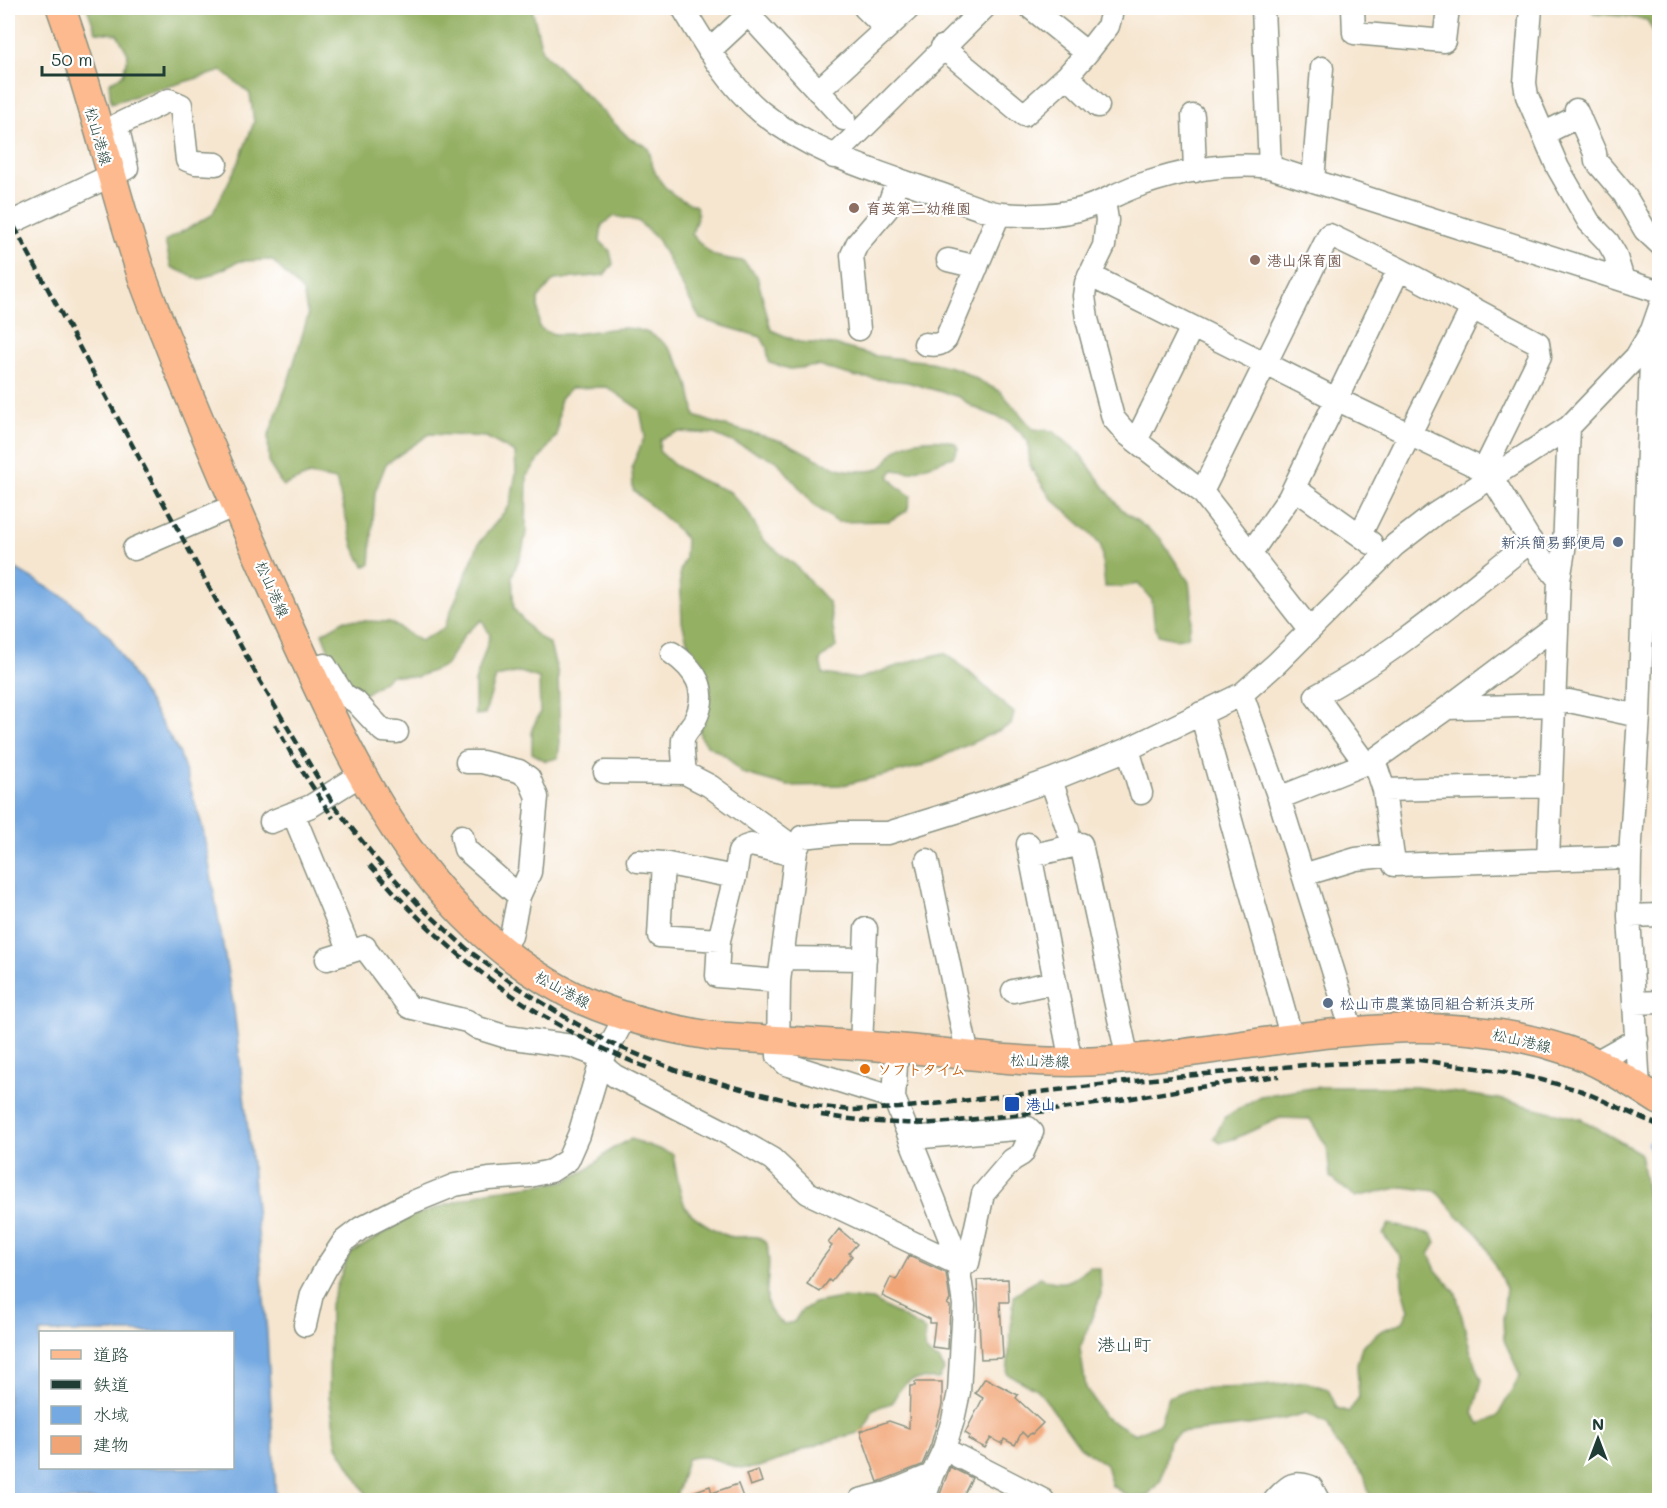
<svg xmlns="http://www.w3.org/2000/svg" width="1667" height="1508" font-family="Mali,'Klee One',sans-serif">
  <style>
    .forest { fill: #94b063; stroke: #5a764c; stroke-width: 1.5 }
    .water { fill: #74a9e1; stroke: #4a738a; stroke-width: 1.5; fill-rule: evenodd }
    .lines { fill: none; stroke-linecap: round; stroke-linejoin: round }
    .stream { stroke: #74a9e1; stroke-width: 4.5 }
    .building { fill: #f1a576 }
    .minor-casing { stroke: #8a9282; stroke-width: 25 }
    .major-casing { stroke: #8a9282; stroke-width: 31 }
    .minor { stroke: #fff; stroke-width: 22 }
    .major { stroke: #fcba8e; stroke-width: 28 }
    .rail { stroke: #1f3d34; stroke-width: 4.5; stroke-dasharray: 9 4.5; stroke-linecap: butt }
    .education-dot { fill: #8d6e63; stroke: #fff; stroke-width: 2 }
    .service-dot { fill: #5c6f8a; stroke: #fff; stroke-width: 2 }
    .food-dot { fill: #e8710a; stroke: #fff; stroke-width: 2 }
    .transit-dot { fill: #1a4fb4; stroke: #fff; stroke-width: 2 }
    .labels { text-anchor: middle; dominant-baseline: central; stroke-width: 4.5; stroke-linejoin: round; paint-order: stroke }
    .street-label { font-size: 15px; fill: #1f3d34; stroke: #fff }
    .education-label { font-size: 15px; font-weight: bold; fill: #785e54; stroke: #fff; text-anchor: start }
    .service-label { font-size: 15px; font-weight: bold; fill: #4e5e75; stroke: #fff; text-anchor: end }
    .food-label { font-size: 15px; font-weight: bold; fill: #c56008; stroke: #fff; text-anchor: start }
    .transit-label { font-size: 15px; font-weight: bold; fill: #164399; stroke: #fff; text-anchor: start }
    .quarter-label { font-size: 18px; fill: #1f3d34; stroke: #fff }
  </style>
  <rect width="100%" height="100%" fill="#fff"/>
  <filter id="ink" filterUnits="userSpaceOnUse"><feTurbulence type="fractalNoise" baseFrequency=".0167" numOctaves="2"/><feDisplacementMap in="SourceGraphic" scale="12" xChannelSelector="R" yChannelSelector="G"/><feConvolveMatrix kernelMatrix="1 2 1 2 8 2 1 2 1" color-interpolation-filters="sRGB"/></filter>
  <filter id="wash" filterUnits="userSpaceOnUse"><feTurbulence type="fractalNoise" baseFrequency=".008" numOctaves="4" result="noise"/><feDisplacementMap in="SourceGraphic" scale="24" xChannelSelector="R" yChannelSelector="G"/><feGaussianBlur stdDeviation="1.35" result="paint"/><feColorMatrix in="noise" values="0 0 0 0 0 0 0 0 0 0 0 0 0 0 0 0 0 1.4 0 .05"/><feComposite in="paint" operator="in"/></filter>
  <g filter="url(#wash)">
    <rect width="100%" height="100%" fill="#f6e6d0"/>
    <!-- forest -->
    <path class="forest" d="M87,8H532L542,51L630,139C659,148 645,154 656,174C665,191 678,199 696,206L698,214L692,234C712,258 713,257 743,261L757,276L771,330L799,342L835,345L876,356L931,362L958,369L1001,392L1033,429L1053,431L1079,453L1120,508L1160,538L1189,582L1193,611L1188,637L1175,639L1158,635L1154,622L1152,600L1138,584L1121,587H1105L1101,546L1088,531L1050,497L1030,466L1028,441L1010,422L973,407L959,397L907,382L857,377L818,366L790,369L769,363L767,348L761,337L700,319L657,239L638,221L614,216L602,225L600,241L610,251L613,264L604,275L554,280L538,299L539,327C551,336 558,334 573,334C590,333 607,328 624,328C673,329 689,375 695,416C724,428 754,432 784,442C802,449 819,462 838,468C846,471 857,471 865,471C886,471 883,463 894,452C907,438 939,437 955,443L958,448L953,457L910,472L893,470L889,476L897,486L911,496L907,511L889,521L837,522L814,505L777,461L714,434L678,432L660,439L659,451L674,465L698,479L730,492L748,512L763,540L795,565L829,603L836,647L820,660L823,674L858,679L915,660L944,653C970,669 990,694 1014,713L1011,725L919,767L843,785L788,786L742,773L726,756L707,745L700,736L698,682L682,622L680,571L685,558L686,539L673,525L633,490L632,466L645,436L640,410L607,387L571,388L560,399L557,435L527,476L526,533L522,552L512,576L514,609L533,632L550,645L558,674L560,742L558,758L546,761L532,753V729L540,713L539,678L520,672L496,677L485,714L475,715V682L490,635L482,620L465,634L445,666L417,677L392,675L365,694L345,693L322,633L345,620L390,622L420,641L444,628L479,543L510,505L516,473L515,453L486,437L430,434L386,464L375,492L370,565L364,566L354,548L336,480L309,475L283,486L269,464L268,437L289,379L308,316L303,292L272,260L240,261L200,280L171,267L165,241L212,215L239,161L254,122L250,94L222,71L111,103L109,83L123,75L128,54L117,34L96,32Z
      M1591,8H1659V42L1647,20L1623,16L1594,14Z
      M1319,1087H1416L1499,1099L1581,1119L1640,1153L1651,1217L1659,1234V1500H1371L1364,1475L1335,1442L1327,1423L1306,1413L1284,1419L1236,1427L1179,1433L1169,1441L1161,1480L1147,1496L1131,1498L1112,1486L1106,1465L1080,1447L1045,1399L1036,1389L1007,1374L1014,1296L1040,1277C1064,1288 1072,1281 1090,1267L1100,1269L1101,1294L1080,1348L1086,1388L1104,1417L1135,1434L1160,1423L1168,1397L1189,1389L1249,1387L1306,1382L1328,1389L1337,1408L1349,1412L1359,1397L1357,1365L1362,1346L1381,1331L1403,1322L1409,1310L1402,1285L1401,1257L1383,1234L1389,1224L1432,1234L1436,1243L1429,1254L1436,1270L1456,1293L1471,1353L1482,1380L1473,1413L1480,1424L1497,1417L1520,1375L1504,1340L1503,1319L1506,1288L1481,1237L1457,1215L1436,1191L1403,1187L1355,1197L1330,1177L1327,1147L1310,1119L1280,1118L1236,1138L1220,1143L1214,1138L1225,1117L1260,1096Z
      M631,1139L673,1154C675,1166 681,1198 686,1208C692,1217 722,1236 733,1237C742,1238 760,1232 767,1244C768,1247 768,1250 768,1253C773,1281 754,1306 784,1324L794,1322L801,1311L814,1303L841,1298L873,1300L925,1330C924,1349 922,1352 940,1361L944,1370L939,1379C913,1378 904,1377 892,1403L873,1409L869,1420L862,1432C846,1436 829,1440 813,1446C793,1453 774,1465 753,1468C724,1471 716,1450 687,1459L675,1500H370L337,1446L329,1396L330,1304L349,1254L410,1217L488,1191L565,1181L588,1169L612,1149Z"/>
    <!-- water -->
    <path class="water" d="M8,567H13L66,598L110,637L180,754L203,829L234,1009L252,1164L267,1333L276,1500H8ZM40,1332H232V1468H40Z"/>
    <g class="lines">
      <!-- stream -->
      <path class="stream" d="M1649,1143L1653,1157L1660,1163"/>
    </g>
    <g id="blocks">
      <!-- building -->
      <path class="building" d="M839,1229L857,1244L849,1253L852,1256L831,1282L829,1280L820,1292L807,1284L822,1259L832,1246L828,1243Z
        M909,1256L946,1273L950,1300L947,1304L950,1306L948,1349L932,1347L935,1323H930V1319L882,1296L891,1277L896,1280Z
        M1008,1279L1009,1302H1000L1003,1358L981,1359L977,1280Z
        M985,1378L1018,1395L1016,1398L1043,1423L1032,1434L1031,1433L1027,1437L1022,1432L1015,1445L1004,1439L1002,1444L991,1438L985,1448L968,1439L970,1436L965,1433L983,1398L975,1393Z
        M915,1382H942V1405L931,1444L922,1465L878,1482L860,1431L889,1421L909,1428L910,1386H915Z
        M950,1467L972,1478L961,1500H938Z
        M758,1470L762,1482L750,1486L746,1474Z
        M738,1484L744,1500H675V1498L710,1486L712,1493Z"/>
    </g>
  </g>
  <g filter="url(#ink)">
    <use href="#blocks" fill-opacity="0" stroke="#8a9282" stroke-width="1.5"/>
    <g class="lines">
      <defs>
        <path id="minor" d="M683,8C706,46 727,83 761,112C813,154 875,171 937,193C956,199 982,212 1002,214C1027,216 1054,216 1078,210C1099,205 1117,193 1137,186C1181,171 1224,162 1270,167L1660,292
          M865,8L886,29
          M1031,8L1087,53
          M1263,8L1270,167
          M1353,8L1354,33L1444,41L1448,8
          M1531,8L1525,83L1527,96L1558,168L1589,222L1608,242L1615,254L1623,280
          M748,14L844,119
          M942,47L1024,115L1067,76L1087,53L1108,26L1111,15L1109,8
          M709,51L755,8
          M1067,76L1098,106
          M818,91L909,8
          M1576,110L1595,153L1596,161L1624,194L1645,230L1660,244
          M1193,116L1195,171
          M1543,134L1579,116
          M834,157L984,8
          M1313,181L1322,68
          M1104,201L1107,220L1104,246L1086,283L1084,296L1087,319L1113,418L1127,434L1202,492L1310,630
          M8,224L127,168L117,125L169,100L181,105L187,160L196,163L216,164
          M948,260L977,267
          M1089,275L1338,400L1484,470L1492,478L1539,555L1559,580
          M859,329L852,255L857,244L887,209L898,179
          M925,344C934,345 940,346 946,339L999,214
          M1136,441L1192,327
          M1294,488L1371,543
          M1202,492L1329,235L1399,269L1538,343L1540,356L1484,470
          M1360,535L1472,308
          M134,549L236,505
          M1250,554L1289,498L1399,269
          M672,653C695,669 710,690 695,720C692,726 684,733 683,740C682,750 684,762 685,773L710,786L792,846L796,851
          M309,669L325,665L343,694L356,702L383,731L397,732
          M1242,694L1279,798L1352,1031
          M1447,708L1557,625
          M1201,713L1292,1039
          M1128,749L1141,793
          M1374,760L1384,790L1394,865L1630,857
          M467,762H482L519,771L529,778L537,797L530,872L519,896L511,936L501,948
          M1365,763L1316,696C1394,655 1461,596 1531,541
          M605,772L685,773
          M1051,780L1068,830
          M1384,790L1551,786
          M1279,798L1374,760L1447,708L1553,705L1569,701L1639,716
          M293,813L350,951
          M271,822L311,806L362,774
          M462,836L465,849L519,896
          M1028,844L1071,1062
          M1030,856L1081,844L1128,1060
          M927,860L968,1056
          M1548,860L1559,580L1564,550L1569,427
          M638,861L663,863L735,877L739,852L745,847L751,845L786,853L796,851
          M663,863L659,936L719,940
          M1303,875L1356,859L1393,855
          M735,877L719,940L717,976L779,981
          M1629,916L1660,915
          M364,947L409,1007L467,1021L478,1028L507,1037L572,1046L604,1058
          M782,958L865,959
          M327,959L365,947
          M1013,991L1055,982
          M1634,1003L1660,1002
          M861,1046L866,929
          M1596,1062L1637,1039
          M600,1064L615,1076L723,1131L772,1159L808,1193L958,1264L968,1263L983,1194L1012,1160L1022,1154L1032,1132L1028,1128L911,1138
          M1639,1088L1629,916L1630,857L1639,716L1652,331
          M894,1098L786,1064L778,1056L779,981L796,851L802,837L841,833H888L985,803L1051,780L1128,749L1242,694L1277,663L1395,545L1435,514L1569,427L1636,357L1652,330L1660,307
          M305,1325L312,1294L326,1268L344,1241L361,1228L408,1204L455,1185L489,1179L529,1176L551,1171L568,1160L579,1135L600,1064L625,1017
          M944,1449L1043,1500
          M860,1500L888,1493L932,1475L944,1449L953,1420L959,1392L964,1305L958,1264L950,1239L894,1098L897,1048
          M924,1500L932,1475
          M1275,1500C1288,1487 1291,1480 1311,1487L1318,1500"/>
        <path id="major" d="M61,8C92,94 112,185 141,273C151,303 165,333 176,363C212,452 251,541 291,629C339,735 390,847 477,928C550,996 615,1020 712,1036C774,1040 835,1043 897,1048C955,1053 1012,1062 1071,1062C1236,1060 1404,995 1566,1050C1600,1061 1630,1082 1660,1101"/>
      </defs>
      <!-- minor casing -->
      <use href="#minor" class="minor-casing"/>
      <!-- major casing -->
      <use href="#major" class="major-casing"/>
      <!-- minor -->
      <use href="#minor" class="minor"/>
      <!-- major -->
      <use href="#major" class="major"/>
      <!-- rail -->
      <path class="rail" d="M8,215L257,676L335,807L377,860L420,906L468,950L516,986L570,1020L612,1044L678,1071L745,1090L811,1106L852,1110L899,1108L1162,1078L1305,1065L1419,1060L1507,1072L1542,1080L1582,1091L1660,1126
        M275,724L293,757L333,818
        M370,865C384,881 398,897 413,912C479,979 561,1034 648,1068
        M821,1115C849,1119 876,1123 903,1123C933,1125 965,1120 994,1117C1090,1108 1184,1087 1279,1076"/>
    </g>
  </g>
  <!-- markers -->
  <g class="education-dot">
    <circle cx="854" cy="208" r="6"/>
    <circle cx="1255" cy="260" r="6"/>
  </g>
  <g class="service-dot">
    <circle cx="1618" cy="542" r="6"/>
    <circle cx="1328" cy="1003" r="6"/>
  </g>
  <circle class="food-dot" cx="865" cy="1069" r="6"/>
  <rect class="transit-dot" x="1004" y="1096" width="16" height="16" rx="3"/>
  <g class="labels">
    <!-- street labels -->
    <g class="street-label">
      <text transform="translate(99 136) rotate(74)">松山港線</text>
      <text transform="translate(273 589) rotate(66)">松山港線</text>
      <text transform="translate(563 989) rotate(29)">松山港線</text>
      <text transform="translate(1522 1040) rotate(13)">松山港線</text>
      <text transform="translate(1040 1060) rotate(2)">松山港線</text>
    </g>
    <!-- education labels -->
    <g class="education-label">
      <text x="866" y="208">育英第二幼稚園</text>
      <text x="1267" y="260">港山保育園</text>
    </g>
    <!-- service labels -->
    <g class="service-label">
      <text x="1606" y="542">新浜簡易郵便局</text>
      <text x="1340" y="1003" text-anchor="start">松山市農業協同組合新浜支所</text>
    </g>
    <!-- food labels -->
    <g class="food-label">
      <text x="877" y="1069">ソフトタイム</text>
    </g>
    <!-- transit labels -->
    <g class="transit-label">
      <text x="1026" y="1104">港山</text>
    </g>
    <!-- quarter labels -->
    <g class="quarter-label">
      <text x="1124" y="1344">港山町</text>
    </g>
  </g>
  <!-- margin -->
  <rect width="1667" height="1508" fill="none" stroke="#fff" stroke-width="30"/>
  <!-- legend -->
  <rect x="39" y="1331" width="195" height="138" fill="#ffffff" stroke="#a5b1ae" stroke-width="1.5"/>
  <rect x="51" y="1350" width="30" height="9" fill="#fcba8e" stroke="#a5b1ae" stroke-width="1.5"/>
  <text x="93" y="1361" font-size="18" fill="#1f3d34">道路</text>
  <rect x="51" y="1380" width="30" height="9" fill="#1f3d34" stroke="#a5b1ae" stroke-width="1.5"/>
  <text x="93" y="1391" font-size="18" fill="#1f3d34">鉄道</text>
  <rect x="51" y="1406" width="30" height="18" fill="#74a9e1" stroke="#a5b1ae" stroke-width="1.5"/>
  <text x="93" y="1421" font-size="18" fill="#1f3d34">水域</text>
  <rect x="51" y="1436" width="30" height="18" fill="#f1a576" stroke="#a5b1ae" stroke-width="1.5"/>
  <text x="93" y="1451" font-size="18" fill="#1f3d34">建物</text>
  <!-- north arrow -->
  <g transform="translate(1598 1439)" stroke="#ffffff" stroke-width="4.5" paint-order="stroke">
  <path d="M0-4.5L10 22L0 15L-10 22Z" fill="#1f3d34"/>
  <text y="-9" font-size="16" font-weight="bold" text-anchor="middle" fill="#1f3d34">N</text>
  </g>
  <!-- scale -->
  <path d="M42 66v9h122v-9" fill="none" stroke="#1f3d34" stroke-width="3"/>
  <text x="51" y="66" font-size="18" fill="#1f3d34" stroke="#ffffff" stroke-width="4.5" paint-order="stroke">50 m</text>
</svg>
